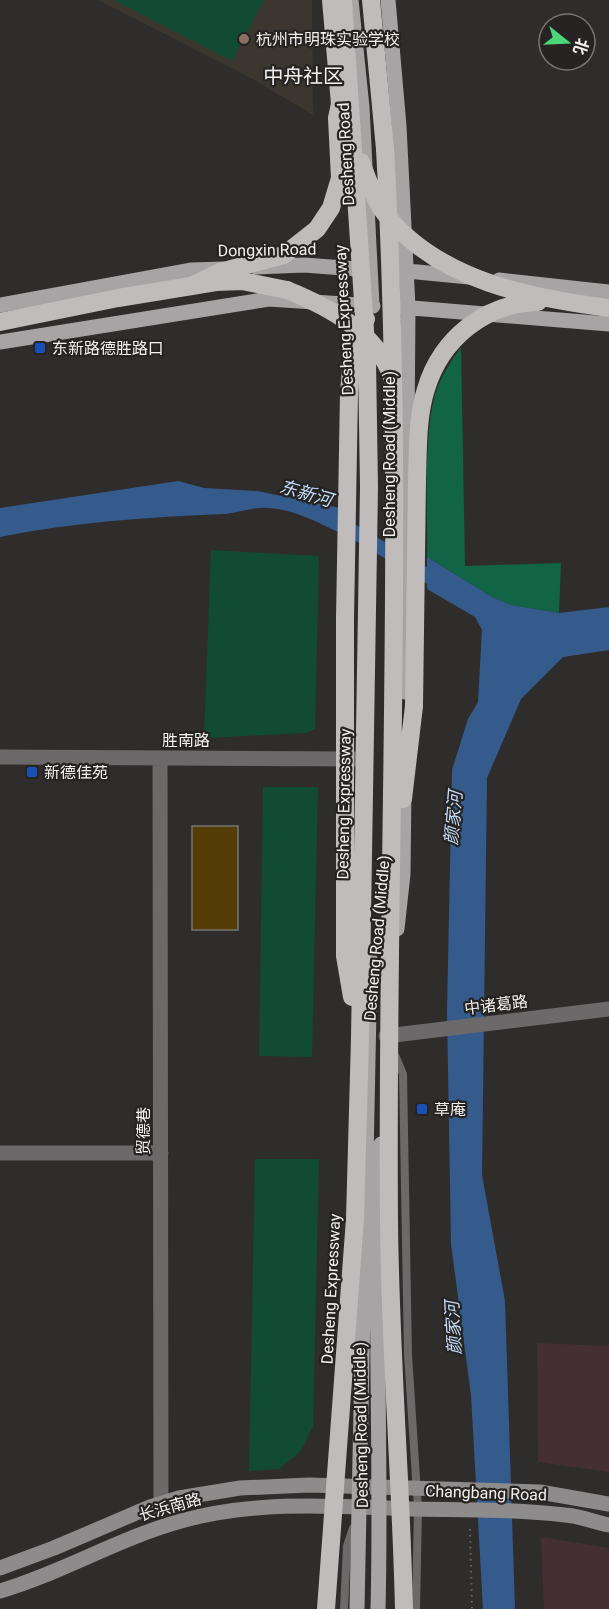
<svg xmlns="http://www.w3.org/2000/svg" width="609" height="1609" font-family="Roboto,'Noto Sans SC',sans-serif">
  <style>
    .commercial { fill: #432f34 }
    .built { fill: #3b3730 }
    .green { fill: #114b34 }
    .forest { fill: #116445 }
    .water { fill: #355b8d }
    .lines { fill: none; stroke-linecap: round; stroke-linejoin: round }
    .canal { stroke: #355b8d; stroke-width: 14 }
    .building { fill: #543c06; stroke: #757371; stroke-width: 1.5 }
    .path { stroke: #6a6867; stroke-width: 2; stroke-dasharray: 1.5 4.5; stroke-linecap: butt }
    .lane { stroke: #6b6969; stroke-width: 8 }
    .street { stroke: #6b6969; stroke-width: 15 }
    .secondary { stroke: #8d8b8b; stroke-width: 15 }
    .primary { stroke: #a8a4a5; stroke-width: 15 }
    .highway { stroke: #c0bcbc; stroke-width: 18 }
    .highway-bridge { stroke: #c0bcbc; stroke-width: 18 }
    .education-dot { fill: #8d6e63; stroke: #252422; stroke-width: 2 }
    .transit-dot { fill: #1a4fb4; stroke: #252422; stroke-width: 2 }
    .labels { text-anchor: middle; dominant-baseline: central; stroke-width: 4.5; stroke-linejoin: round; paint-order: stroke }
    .poi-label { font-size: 16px; fill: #f2f1f0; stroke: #252422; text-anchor: start }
    .street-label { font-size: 16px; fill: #f2f1f0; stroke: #252422 }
    .water-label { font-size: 18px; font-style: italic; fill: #c4dbf9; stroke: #252422 }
    .quarter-label { font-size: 20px; fill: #f2f1f0; stroke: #252422 }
  </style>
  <rect width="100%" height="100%" fill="#2f2d2b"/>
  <!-- commercial -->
  <path class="commercial" d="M537,1343L609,1346V1472L538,1462Z
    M541,1537L609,1548V1609H544Z"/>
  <!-- built -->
  <path class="built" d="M98,0H312L313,115L251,78Z"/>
  <!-- green -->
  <path class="green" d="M114,0H264L232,61Z
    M211,550L319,556L315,729L305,733L204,738Z
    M263,787H318L312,1057L259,1056Z
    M255,1159H319L313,1426L301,1451L279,1469L249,1471Z"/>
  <!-- forest -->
  <path class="forest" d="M461,347L465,566L561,563L559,613L511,605L492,597L427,557C428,510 423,439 435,395C440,377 451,362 461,347Z"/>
  <!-- water -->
  <path class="water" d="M178,481L204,488L257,491L340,508L338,532C318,522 292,509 269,508C255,506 238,513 224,514C149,517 74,522 0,537V508Z
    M427,557L492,597L511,605L559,613L609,607V650L563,657L521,699L487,778L482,1175L505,1301L515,1609H483L471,1395L451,1244L447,1010L452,770L468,719L478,702L482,630L475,617L427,589Z"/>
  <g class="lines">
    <!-- canal -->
    <path class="canal" d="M341,524L443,585"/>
  </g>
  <!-- building -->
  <path class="building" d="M192,826H238V930H192Z"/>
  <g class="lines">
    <!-- path -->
    <path class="path" d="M470,1529L472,1609"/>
    <!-- lane -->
    <path class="lane" d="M395,1055L403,1074L408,1355L418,1509L416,1609
      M344,1609L347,1546L353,1528"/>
    <!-- street -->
    <path class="street" d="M0,757L357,759
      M160,758L161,1503
      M386,1036L609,1009
      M0,1153H161"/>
    <!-- secondary -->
    <path class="secondary" d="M0,1568L54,1548L150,1507L179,1498L240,1488L309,1485L540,1492L609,1504
      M0,1591C62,1573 119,1538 181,1521C256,1500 334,1506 411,1509C462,1510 514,1509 565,1515C580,1516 594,1522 609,1525"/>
    <!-- primary -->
    <path class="primary" d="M351,0L362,107L372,305
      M388,0L399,126L408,307L405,692
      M256,267L304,265L370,270
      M397,270L469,277
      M499,280L609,292
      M0,305L192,270L223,269
      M400,307L609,324
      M0,342L269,299L373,306
      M397,929L403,874L404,788
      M357,1609L370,959
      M378,1609C382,1454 373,1299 381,1144"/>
    <!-- highway -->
    <path class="highway" d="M331,0L340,104
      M371,0L385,149
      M0,322L118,298L216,282L242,281L287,290
      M345,619L349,393L353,345L366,319
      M414,706L417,480
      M355,1219L360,1038"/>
    <!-- highway-bridge -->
    <path class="highway-bridge" d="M343,0L367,361L369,487L360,1038
      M385,149C405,506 386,863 389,1220C390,1350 401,1479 404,1609
      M361,162C368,180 374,200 386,215C440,281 530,298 609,308
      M191,286L220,272L284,255L317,229L331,208L340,178L337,118L340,104
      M287,290C329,307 376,332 392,377
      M417,480C418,451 417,417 426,389C441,339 485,303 538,302
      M345,619V956L352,997
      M403,799L414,706
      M326,1609L355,1219"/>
  </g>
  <!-- markers -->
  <circle class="education-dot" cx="244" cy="39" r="6"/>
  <g class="transit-dot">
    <rect x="34" y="342" width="12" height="12" rx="3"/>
    <rect x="26" y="766" width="12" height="12" rx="3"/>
    <rect x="416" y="1103" width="12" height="12" rx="3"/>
  </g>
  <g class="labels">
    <!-- poi labels -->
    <g class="poi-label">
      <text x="256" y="39">杭州市明珠实验学校</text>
      <text x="52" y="348">东新路德胜路口</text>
      <text x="44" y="772">新德佳苑</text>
      <text x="434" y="1109">草庵</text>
    </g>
    <!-- street labels -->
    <g class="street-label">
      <text transform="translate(346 154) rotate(-93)">Desheng Road</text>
      <text transform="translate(267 250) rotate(-1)">Dongxin Road</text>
      <text transform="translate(344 320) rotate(-93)">Desheng Expressway</text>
      <text transform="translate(389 454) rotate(-90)">Desheng Road (Middle)</text>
      <text x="186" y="740">胜南路</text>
      <text transform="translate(344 804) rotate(-89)">Desheng Expressway</text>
      <text transform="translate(377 938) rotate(-85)">Desheng Road (Middle)</text>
      <text transform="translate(496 1005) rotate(-7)">中诸葛路</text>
      <text transform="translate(143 1131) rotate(-90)">贸德巷</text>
      <text transform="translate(331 1289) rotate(-87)">Desheng Expressway</text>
      <text transform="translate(361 1425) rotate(-91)">Desheng Road (Middle)</text>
      <text transform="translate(486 1493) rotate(2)">Changbang Road</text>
      <text transform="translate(170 1507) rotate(-16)">长浜南路</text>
    </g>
    <!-- water labels -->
    <g class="water-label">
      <text transform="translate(306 493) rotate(16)">东新河</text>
      <text transform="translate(453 818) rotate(-85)">颜家河</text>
      <text transform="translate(453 1328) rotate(-93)">颜家河</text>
    </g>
    <!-- quarter labels -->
    <g class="quarter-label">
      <text x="303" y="76">中舟社区</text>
    </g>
  </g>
  <!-- north arrow -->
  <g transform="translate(567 42) rotate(108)"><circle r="28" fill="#252422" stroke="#777674" stroke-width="1.5"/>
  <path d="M0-4.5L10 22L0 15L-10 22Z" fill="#4bd677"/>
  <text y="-9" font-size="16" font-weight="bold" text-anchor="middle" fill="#f2f1f0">北</text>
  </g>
</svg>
